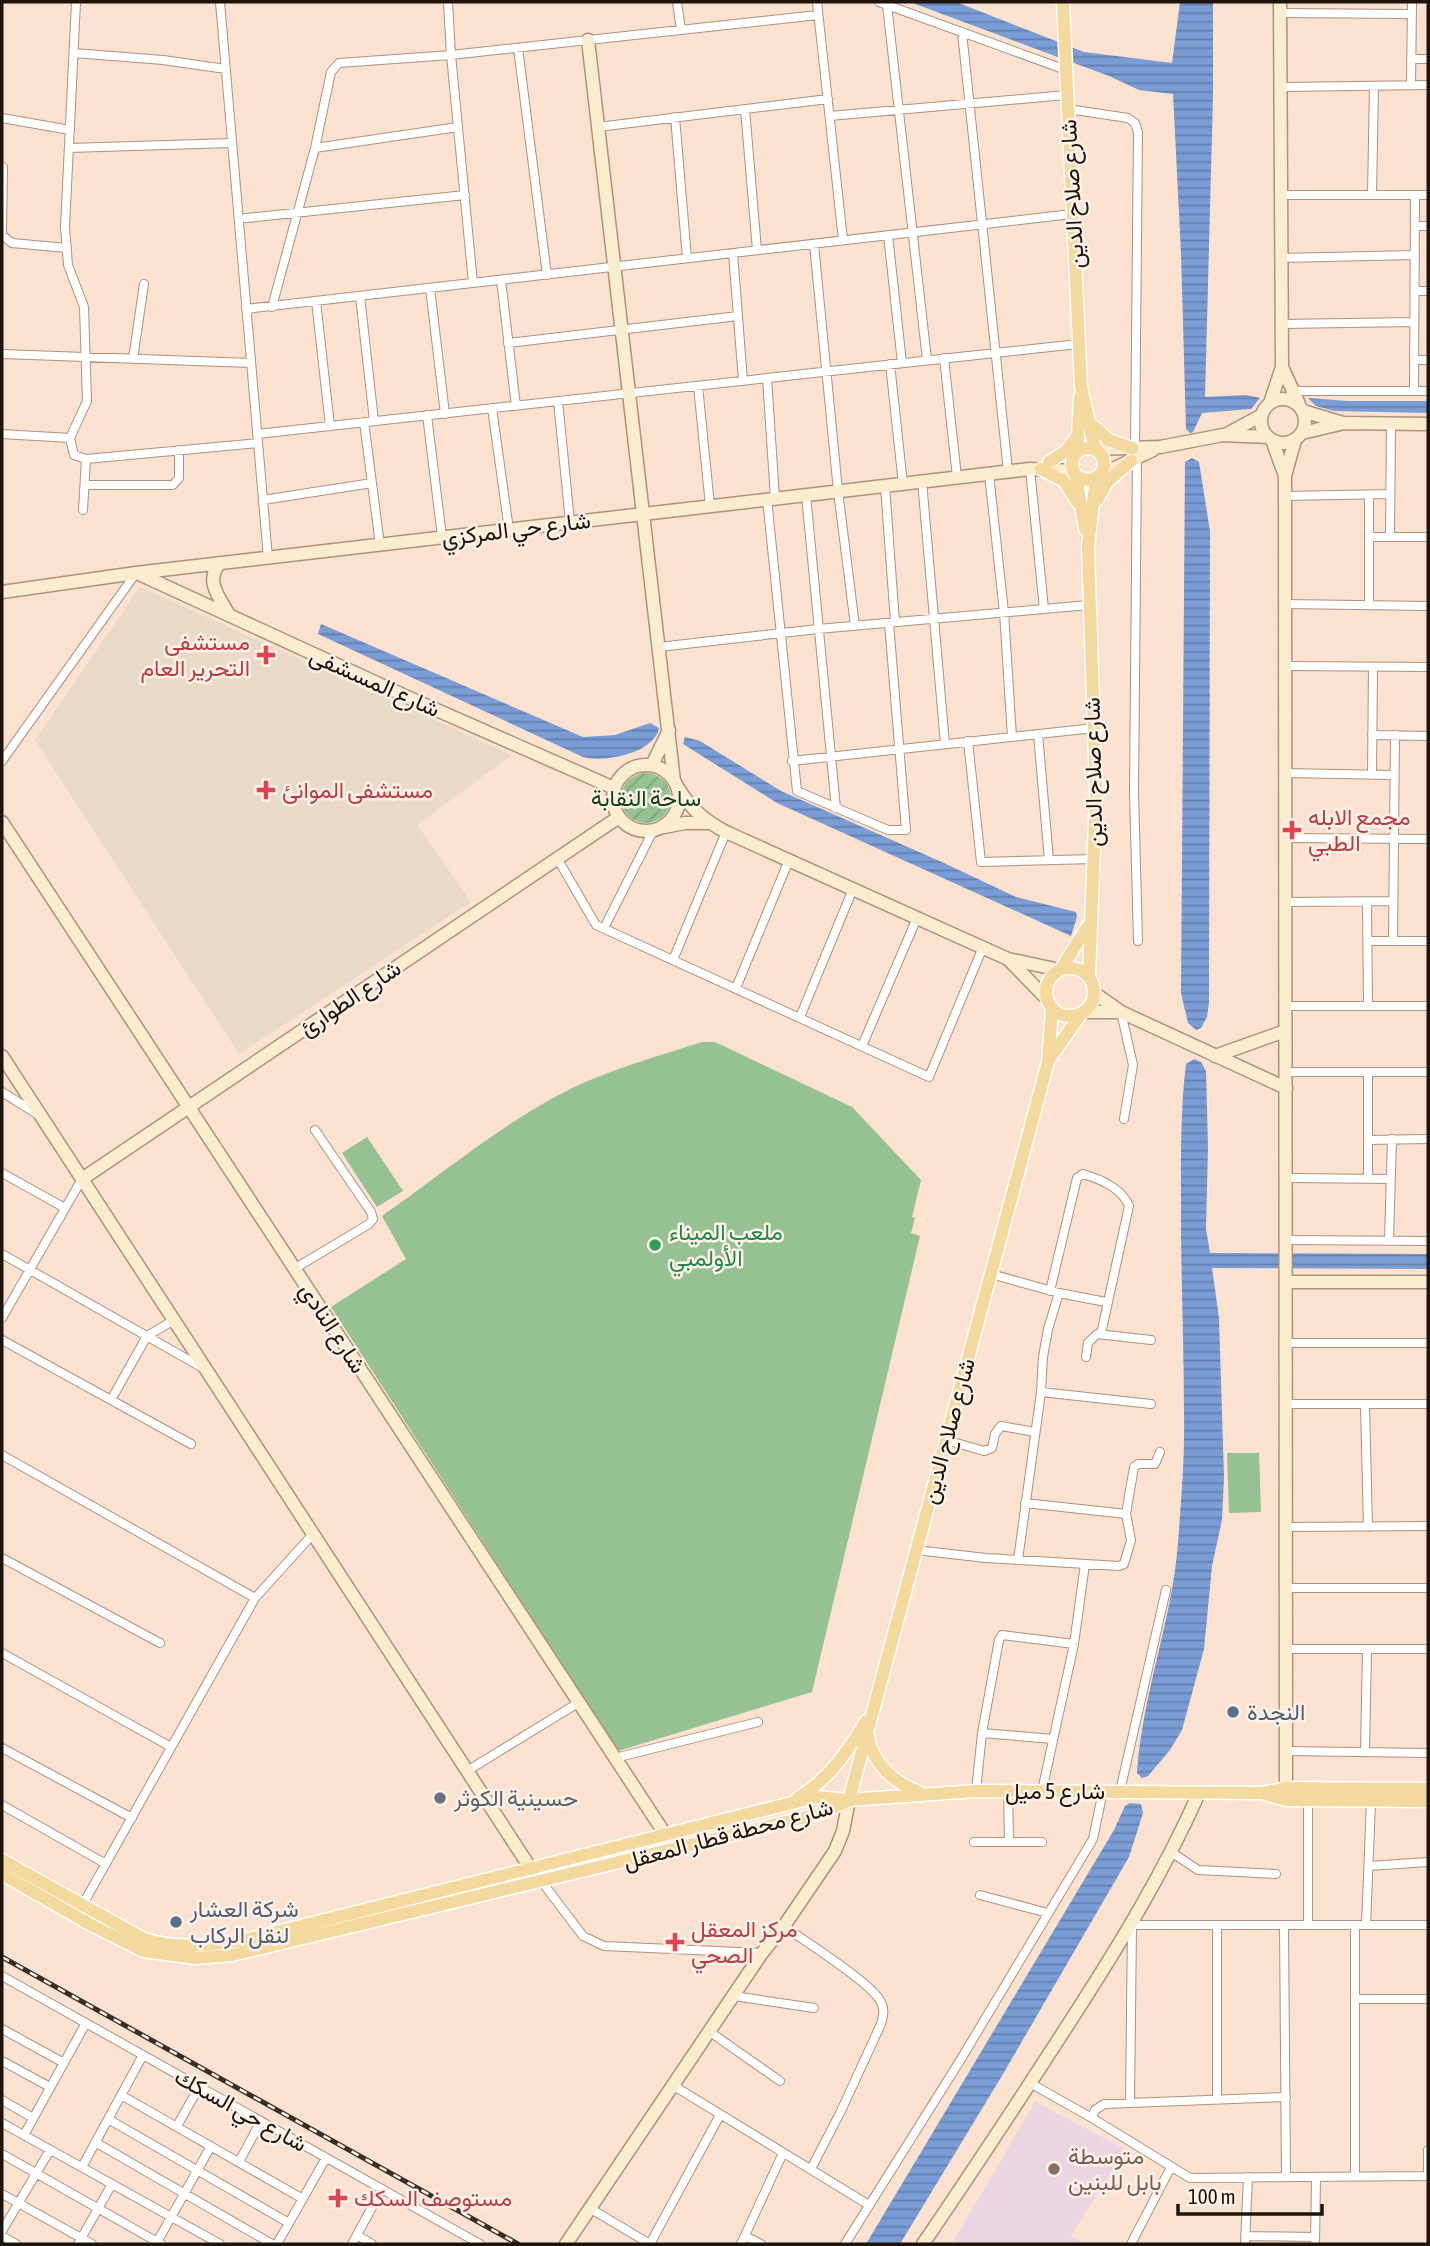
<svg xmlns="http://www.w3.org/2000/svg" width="1430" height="2246" font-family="'Asap Condensed',Vazirmatn,sans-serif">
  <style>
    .education { fill: #ecd5e2 }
    .medical { fill: #e8dac7 }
    .grass { fill: #95c193 }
    .garden { fill: url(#garden-furrows) }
    .water { fill: url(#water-rules) }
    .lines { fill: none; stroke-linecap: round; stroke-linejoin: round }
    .street-casing { stroke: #af917e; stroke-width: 10 }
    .secondary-casing { stroke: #af917e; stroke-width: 15 }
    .primary-casing { stroke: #fff; stroke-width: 15 }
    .street { stroke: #fff; stroke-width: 8 }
    .secondary { stroke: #f9eccf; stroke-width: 12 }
    .primary { stroke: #f3d99e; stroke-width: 12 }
    .rail-casing { stroke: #392d24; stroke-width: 5 }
    .rail { stroke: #fef1e8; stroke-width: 2.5; stroke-dasharray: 8; stroke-linecap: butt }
    .health-dot { fill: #e0444e; stroke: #fef1e8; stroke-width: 2.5 }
    .leisure-dot { fill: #2e9e5b; stroke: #fef1e8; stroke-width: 2.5 }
    .service-dot { fill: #5c6f8a; stroke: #fef1e8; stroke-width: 2.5 }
    .worship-dot { fill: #6b7280; stroke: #fef1e8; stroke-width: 2.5 }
    .education-dot { fill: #8d6e63; stroke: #fef1e8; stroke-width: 2.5 }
    .labels { text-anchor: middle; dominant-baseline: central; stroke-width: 5; stroke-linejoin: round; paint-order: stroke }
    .street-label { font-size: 23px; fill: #1e140c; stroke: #fef1e8 }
    .health-label { font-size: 23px; fill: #be3a42; stroke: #fef1e8; text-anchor: start }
    .park-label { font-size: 23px; fill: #114613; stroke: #fef1e8 }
    .leisure-label { font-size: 23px; fill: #27864d; stroke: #fef1e8; text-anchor: start }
    .service-label { font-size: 23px; fill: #4e5e75; stroke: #fef1e8; text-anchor: start }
    .worship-label { font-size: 23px; fill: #5b616d; stroke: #fef1e8; text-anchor: start }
    .education-label { font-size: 23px; fill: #785e54; stroke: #fef1e8; text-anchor: start }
  </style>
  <defs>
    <pattern id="garden-furrows" width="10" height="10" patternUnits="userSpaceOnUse" patternTransform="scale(1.75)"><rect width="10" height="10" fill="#95c193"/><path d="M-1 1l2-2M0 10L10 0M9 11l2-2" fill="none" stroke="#80a57e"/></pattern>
    <pattern id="water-rules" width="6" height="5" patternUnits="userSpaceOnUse" patternTransform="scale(1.75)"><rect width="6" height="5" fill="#7b9dd6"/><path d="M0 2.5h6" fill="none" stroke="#647fac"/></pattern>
  </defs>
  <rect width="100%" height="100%" fill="#fae1d0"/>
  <!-- education -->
  <path class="education" d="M1035,2102L1125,2149L1071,2236L1086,2244H952Z"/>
  <!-- medical -->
  <path class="medical" d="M140,587L512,755L417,825L471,902L239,1054L35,740Z"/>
  <!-- grass -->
  <path class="grass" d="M702,1042H715L852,1107L921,1180L912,1217L915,1218L911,1233L920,1236L812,1692L618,1751L331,1307L406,1259L382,1216C443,1173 503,1123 570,1089C612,1069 658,1056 702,1042Z
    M367,1137L403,1191L377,1207L342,1153Z
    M1227,1453H1259L1261,1512L1229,1513Z"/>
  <!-- garden -->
  <path class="garden" d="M621 798a25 25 0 1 1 50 0a25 25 0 1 1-50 0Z"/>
  <!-- water -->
  <path class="water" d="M910,2H956L1084,52L1172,63L1180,2H1213V97L1205,397L1246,395L1260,398L1251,409L1202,413L1193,432L1190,433L1186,429L1181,253L1173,94L1139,90L1109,76Z
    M1308,398L1348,401H1428V413L1334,411L1316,406Z
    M1192,458L1199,462L1210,531L1209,1003L1207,1017L1201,1028L1196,1030L1188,1023L1181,993L1185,462Z
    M321,624L583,737L615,735L650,723L659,728C655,753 604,763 583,757L318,634Z
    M685,737L700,741L781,791L944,863L1016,897L1076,912L1077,917L1071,936L777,803L683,744Z
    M1194,1059L1201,1062L1206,1071L1208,1146L1206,1229L1210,1253L1428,1254V1269L1212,1268L1219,1318L1224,1477L1222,1520L1212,1566L1204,1649L1182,1730L1170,1750L1148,1776L1142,1778L1137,1773C1142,1695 1172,1621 1178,1543C1181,1501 1185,1458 1184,1415C1184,1348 1181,1281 1181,1213C1181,1164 1180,1113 1186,1064Z
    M1130,1803L1141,1804L1143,1813L1129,1857L1003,2074L900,2244H866L1114,1830L1125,1806Z"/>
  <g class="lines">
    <defs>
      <path id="street" d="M76,2L65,227L68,265L84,307L87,401L70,438L74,455L86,459L108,457L258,443
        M220,2L268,558
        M448,2L451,55L473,283
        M677,2L681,30
        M817,2L843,240
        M879,2L1066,70
        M887,5L927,360
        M1280,13L1412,14
        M962,32L1008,471
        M518,48L547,275
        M74,53L163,60L226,69
        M1411,59H1428
        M1411,85L1412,2
        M1280,87L1428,85
        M745,109L757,250
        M1068,109L1128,118L1135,123L1138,132L1135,448
        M830,116L1067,95
        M675,117L687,258
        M2,118L70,130
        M598,127L828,99
        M69,148L232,143
        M315,148L458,127
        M3,167L2,235L12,243L67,248
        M1281,195H1428
        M1372,195L1374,86
        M246,218L465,195
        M1415,226H1428
        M888,235L902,363
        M814,244L838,491L855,626
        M733,253L743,381
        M1281,258L1415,255
        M501,280L516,406
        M430,288L445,414
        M1415,291H1428
        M360,296L374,421
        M316,301L330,426
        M272,307L315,148L331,72L339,63L451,55L818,15
        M246,309L1072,214
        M1282,324L1414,322
        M508,343L738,316
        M2,354L251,363
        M944,358L957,477
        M133,359L144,284
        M1414,360H1428
        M890,364L903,484
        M767,378L775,498
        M698,386L710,506
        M1293,391H1428
        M1414,391L1415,195
        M558,401L570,522
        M492,408L509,530
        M427,415L442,537
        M364,422L380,545
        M2,434L70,438
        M257,434L1078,344
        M1137,458L1134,792L1138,941
        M1030,469L1044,609
        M989,474L1004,612L1012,737
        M922,481L945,744
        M85,485H173L179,478V450
        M885,486L895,622
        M806,495L836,808
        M1369,495V605
        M1285,496L1390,494
        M767,499L797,791L888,830H906L889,623
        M263,500L372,483
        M83,510L86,459
        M1369,537H1428
        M1390,537L1391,423
        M1285,604L1428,606
        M659,647L818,629L1089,605
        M1285,666L1428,667
        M1038,734L1049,860
        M1372,735L1428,736
        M968,741L981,862L1094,859
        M2,761L136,573
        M792,761L1094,728
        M1285,773L1394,775
        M1372,775L1373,667
        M1285,838L1428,839
        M557,858L596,925L929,1077L983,947
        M1285,902L1393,901
        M1367,902L1368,1006
        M604,928L653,831
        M1368,941H1428
        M1393,941L1395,735
        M673,960L726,832
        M736,988L789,860
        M1285,1006H1428
        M1121,1012L1133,1065L1124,1119
        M800,1017L853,889
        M862,1046L917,918
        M1286,1072H1428
        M2,1092L37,1114
        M1368,1140L1428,1139
        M2,1173L65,1208
        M1286,1178L1391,1179
        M1368,1179V1072
        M1286,1240L1428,1241
        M1389,1240L1392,1139
        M2,1254L203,1368
        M294,1269L369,1224L373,1219L371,1212L315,1130
        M991,1274L1059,1293L1106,1302
        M1050,1291L1077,1178L1083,1174C1100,1179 1122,1188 1129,1206L1101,1334
        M2,1318L82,1179
        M2,1340L191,1444
        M1286,1343H1428
        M1086,1357L1088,1343L1097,1334L1151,1340
        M1041,1392L1151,1404
        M111,1400L147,1336L174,1320
        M1286,1404H1428
        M1365,1404L1368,1527
        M946,1440L984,1451L992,1448L995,1434L1001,1426L1035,1432
        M2,1455L255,1598
        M1025,1503L1126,1514
        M1286,1527L1428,1526
        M916,1550L986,1558L1119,1566L1124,1564L1131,1540L1126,1514L1134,1467L1138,1464H1155L1160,1452
        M2,1558L160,1643
        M1018,1560L1041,1392L1043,1357L1048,1329L1059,1293
        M1286,1588H1428
        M1286,1649H1428
        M2,1653L171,1747
        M982,1733L1053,1739
        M2,1748L132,1818
        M1286,1751L1428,1753
        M1365,1752L1367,1649
        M615,1758L758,1722
        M467,1771L578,1703
        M976,1791L982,1733L999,1640L1002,1635L1074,1644
        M1008,1791L1009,1842
        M1042,1791L1074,1644L1085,1564
        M1120,1791L1166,1590
        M2,1805L106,1864
        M974,1842H1042
        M1171,1852L1198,1870L1276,1874
        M1369,1866L1428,1862
        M542,1882L583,1936L604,1946L762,1953
        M980,1895L1048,1913
        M82,1906L255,1598L313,1534
        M1284,1925L1286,2177
        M1308,1925V1801
        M1366,1925L1371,1802
        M784,1926C804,1941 872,1983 881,2002C885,2010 883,2017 881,2024L841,2111L811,2169
        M2,1976L480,2244
        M734,1996L814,2008
        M1356,1999H1428
        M2,2029L64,2063
        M710,2032L780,2081
        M2,2061L50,2087
        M1030,2083L1092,2118L1190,2178L1428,2176V2150
        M674,2086L869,2205
        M121,2095L303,2199
        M1217,2099V1925
        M2,2100L33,2118
        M1130,2101L1132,1925H1428
        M1092,2118L1095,2110L1104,2104L1286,2097
        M108,2119L289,2223
        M2,2123L220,2244
        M177,2126L199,2087
        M24,2135L86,2023
        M95,2142L272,2244
        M2,2154L161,2244
        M239,2162L261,2121
        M82,2167L143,2055
        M1355,2176V1925
        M2,2194L92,2244
        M591,2209L650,2244
        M2,2231L50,2150
        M357,2235L372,2244
        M2,2236L16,2244
        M745,2236L761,2244
        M1245,2236L1315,2237
        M78,2244L112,2184
        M156,2244L211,2146
        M277,2244L326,2158
        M352,2244L382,2189
        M650,2244L720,2115
        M741,2244L783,2153
        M845,2244L961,2059L1093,1839L1103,1791
        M1131,2244L1171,2167
        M1245,2244L1248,2177
        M1315,2244L1316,2177"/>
      <path id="secondary" d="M588,40L674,781
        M1282,367L1299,404
        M1261 421a22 22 0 1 1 44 0a22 22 0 1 1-44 0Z
        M1270,403L1282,367L1280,2
        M1303,411L1343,423
        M1302,433L1344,423L1428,424
        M1225,435L1262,415
        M1272,440L1285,476
        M1095,449L1160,447L1223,435L1268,437
        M1098,476L1153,450
        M220,563C204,581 220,598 229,615
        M139,574L414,700L614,788
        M2,592L136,573L1030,469L1074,471
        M613 798a33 33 0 1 1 66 0a33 33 0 1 1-66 0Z
        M652,765L669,730
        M678,788C691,809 705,821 726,832L1008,959L1060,970
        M2,822L665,1834
        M664,827L685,823H708
        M1008,959L1046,998
        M1094,993L1121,1012L1286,1088
        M1084,1012H1120
        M2,1056L531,1869
        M1215,1056L1285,1031
        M82,1179L619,817
        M1286,1282H1428
        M1286,1796L1285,476L1295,440
        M566,2244L762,1953L784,1926L835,1851L843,1831L849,1800
        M923,2244C974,2169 1024,2093 1073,2017C1120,1944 1164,1872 1199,1793"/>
      <path id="primary" d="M1063,2L1081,387L1095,449
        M1089,422L1109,440L1132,448
        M1072 464a16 16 0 1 1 32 0a16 16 0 1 1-32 0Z
        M1077,452L1080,397
        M1049,462L1066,451L1076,438
        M1041,469L1064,481L1078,503
        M1076,475L1085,529
        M1097,500L1107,482L1131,461
        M1046 992a24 24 0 1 1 48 0a24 24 0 1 1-48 0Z
        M1061,969L1088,926
        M1089,977L1096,793L1088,547L1096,477
        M1048,1061L1081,1014
        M868,1736C872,1763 894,1783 919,1792
        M1265,1794L1286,1800L1428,1801
        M798,1798C828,1780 848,1751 866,1721
        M849,1800L1048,1062L1052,1009
        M2,1860L144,1939C178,1950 210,1945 245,1940L816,1797L849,1800L976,1791L1262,1793L1286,1788L1428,1789
        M2,1874L93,1926L143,1951L196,1958L232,1955L819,1814L849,1800"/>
    </defs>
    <!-- street casing -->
    <use href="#street" class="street-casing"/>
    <!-- secondary casing -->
    <use href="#secondary" class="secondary-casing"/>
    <!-- primary casing -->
    <use href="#primary" class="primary-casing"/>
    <!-- street -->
    <use href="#street" class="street"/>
    <!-- secondary -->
    <use href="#secondary" class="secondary"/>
    <!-- primary -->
    <use href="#primary" class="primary"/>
    <defs>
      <path id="rail" d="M2,1957L518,2244"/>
    </defs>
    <!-- rail casing -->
    <use href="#rail" class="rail-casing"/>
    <!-- rail -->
    <use href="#rail" class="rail"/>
  </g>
  <!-- markers -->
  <g class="health-dot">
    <path d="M262.5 644.5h7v7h7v7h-7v7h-7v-7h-7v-7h7z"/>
    <path d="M262.5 779.5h7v7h7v7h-7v7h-7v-7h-7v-7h7z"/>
    <path d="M1288.5 819.5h7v7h7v7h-7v7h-7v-7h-7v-7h7z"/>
    <path d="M671.5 1931.5h7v7h7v7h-7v7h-7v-7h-7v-7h7z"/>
    <path d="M334.5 2187.5h7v7h7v7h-7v7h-7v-7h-7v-7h7z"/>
  </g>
  <circle class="leisure-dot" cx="655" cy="1245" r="7"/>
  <g class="service-dot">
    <circle cx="1233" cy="1712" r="7"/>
    <circle cx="176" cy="1922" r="7"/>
  </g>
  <circle class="worship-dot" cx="440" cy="1798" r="7"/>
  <circle class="education-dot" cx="1054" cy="2169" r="7"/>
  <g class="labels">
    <!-- street labels -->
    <g class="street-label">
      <text transform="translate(1072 194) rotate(-93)">شارع صلاح الدين</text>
      <text transform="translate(516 529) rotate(-7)">شارع حي المركزي</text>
      <text transform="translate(375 682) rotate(24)">شارع المسشفى</text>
      <text transform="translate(1093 772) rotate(-91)">شارع صلاح الدين</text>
      <text transform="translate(350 998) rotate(-34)">شارع الطوارئ</text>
      <text transform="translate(333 1328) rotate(57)">شارع النادي</text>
      <text transform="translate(948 1431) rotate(-75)">شارع صلاح الدين</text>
      <text x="1055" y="1791">شارع 5 ميل</text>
      <text transform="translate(728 1834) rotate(-15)">شارع محطة قطار المعقل</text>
      <text transform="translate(241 2110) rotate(29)">شارع حي السكك</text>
    </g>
    <!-- health labels -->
    <g class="health-label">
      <text x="250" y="642" text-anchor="end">مستشفى<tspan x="250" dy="26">التحرير العام</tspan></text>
      <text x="282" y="790">مستشفى الموانئ</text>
      <text x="1308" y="817">مجمع الابله<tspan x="1308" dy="26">الطبي</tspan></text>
      <text x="691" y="1929">مركز المعقل<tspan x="691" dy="26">الصحي</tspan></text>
      <text x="354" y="2198">مستوصف السكك</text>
    </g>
    <!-- park labels -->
    <g class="park-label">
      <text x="646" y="798">ساحة النقابة</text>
    </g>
    <!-- leisure labels -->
    <g class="leisure-label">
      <text x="669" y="1232">ملعب الميناء<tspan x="669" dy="26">الأولمبي</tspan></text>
    </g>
    <!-- service labels -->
    <g class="service-label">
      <text x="1247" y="1712">النجدة</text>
      <text x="190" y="1909">شركة العشار<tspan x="190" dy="26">لنقل الركاب</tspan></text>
    </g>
    <!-- worship labels -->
    <g class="worship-label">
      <text x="454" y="1798">حسينية الكوثر</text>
    </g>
    <!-- education labels -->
    <g class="education-label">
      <text x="1068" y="2156">متوسطة<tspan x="1068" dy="26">بابل للبنين</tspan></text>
    </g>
  </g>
  <!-- border -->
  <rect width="1430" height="2246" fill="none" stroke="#1e140c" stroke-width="7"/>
  <!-- scale -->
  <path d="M1178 2204v10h144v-10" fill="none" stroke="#1e140c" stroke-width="3.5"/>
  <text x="1188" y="2204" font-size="21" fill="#1e140c" stroke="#fef1e8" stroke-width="5" paint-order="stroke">100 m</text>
</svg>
